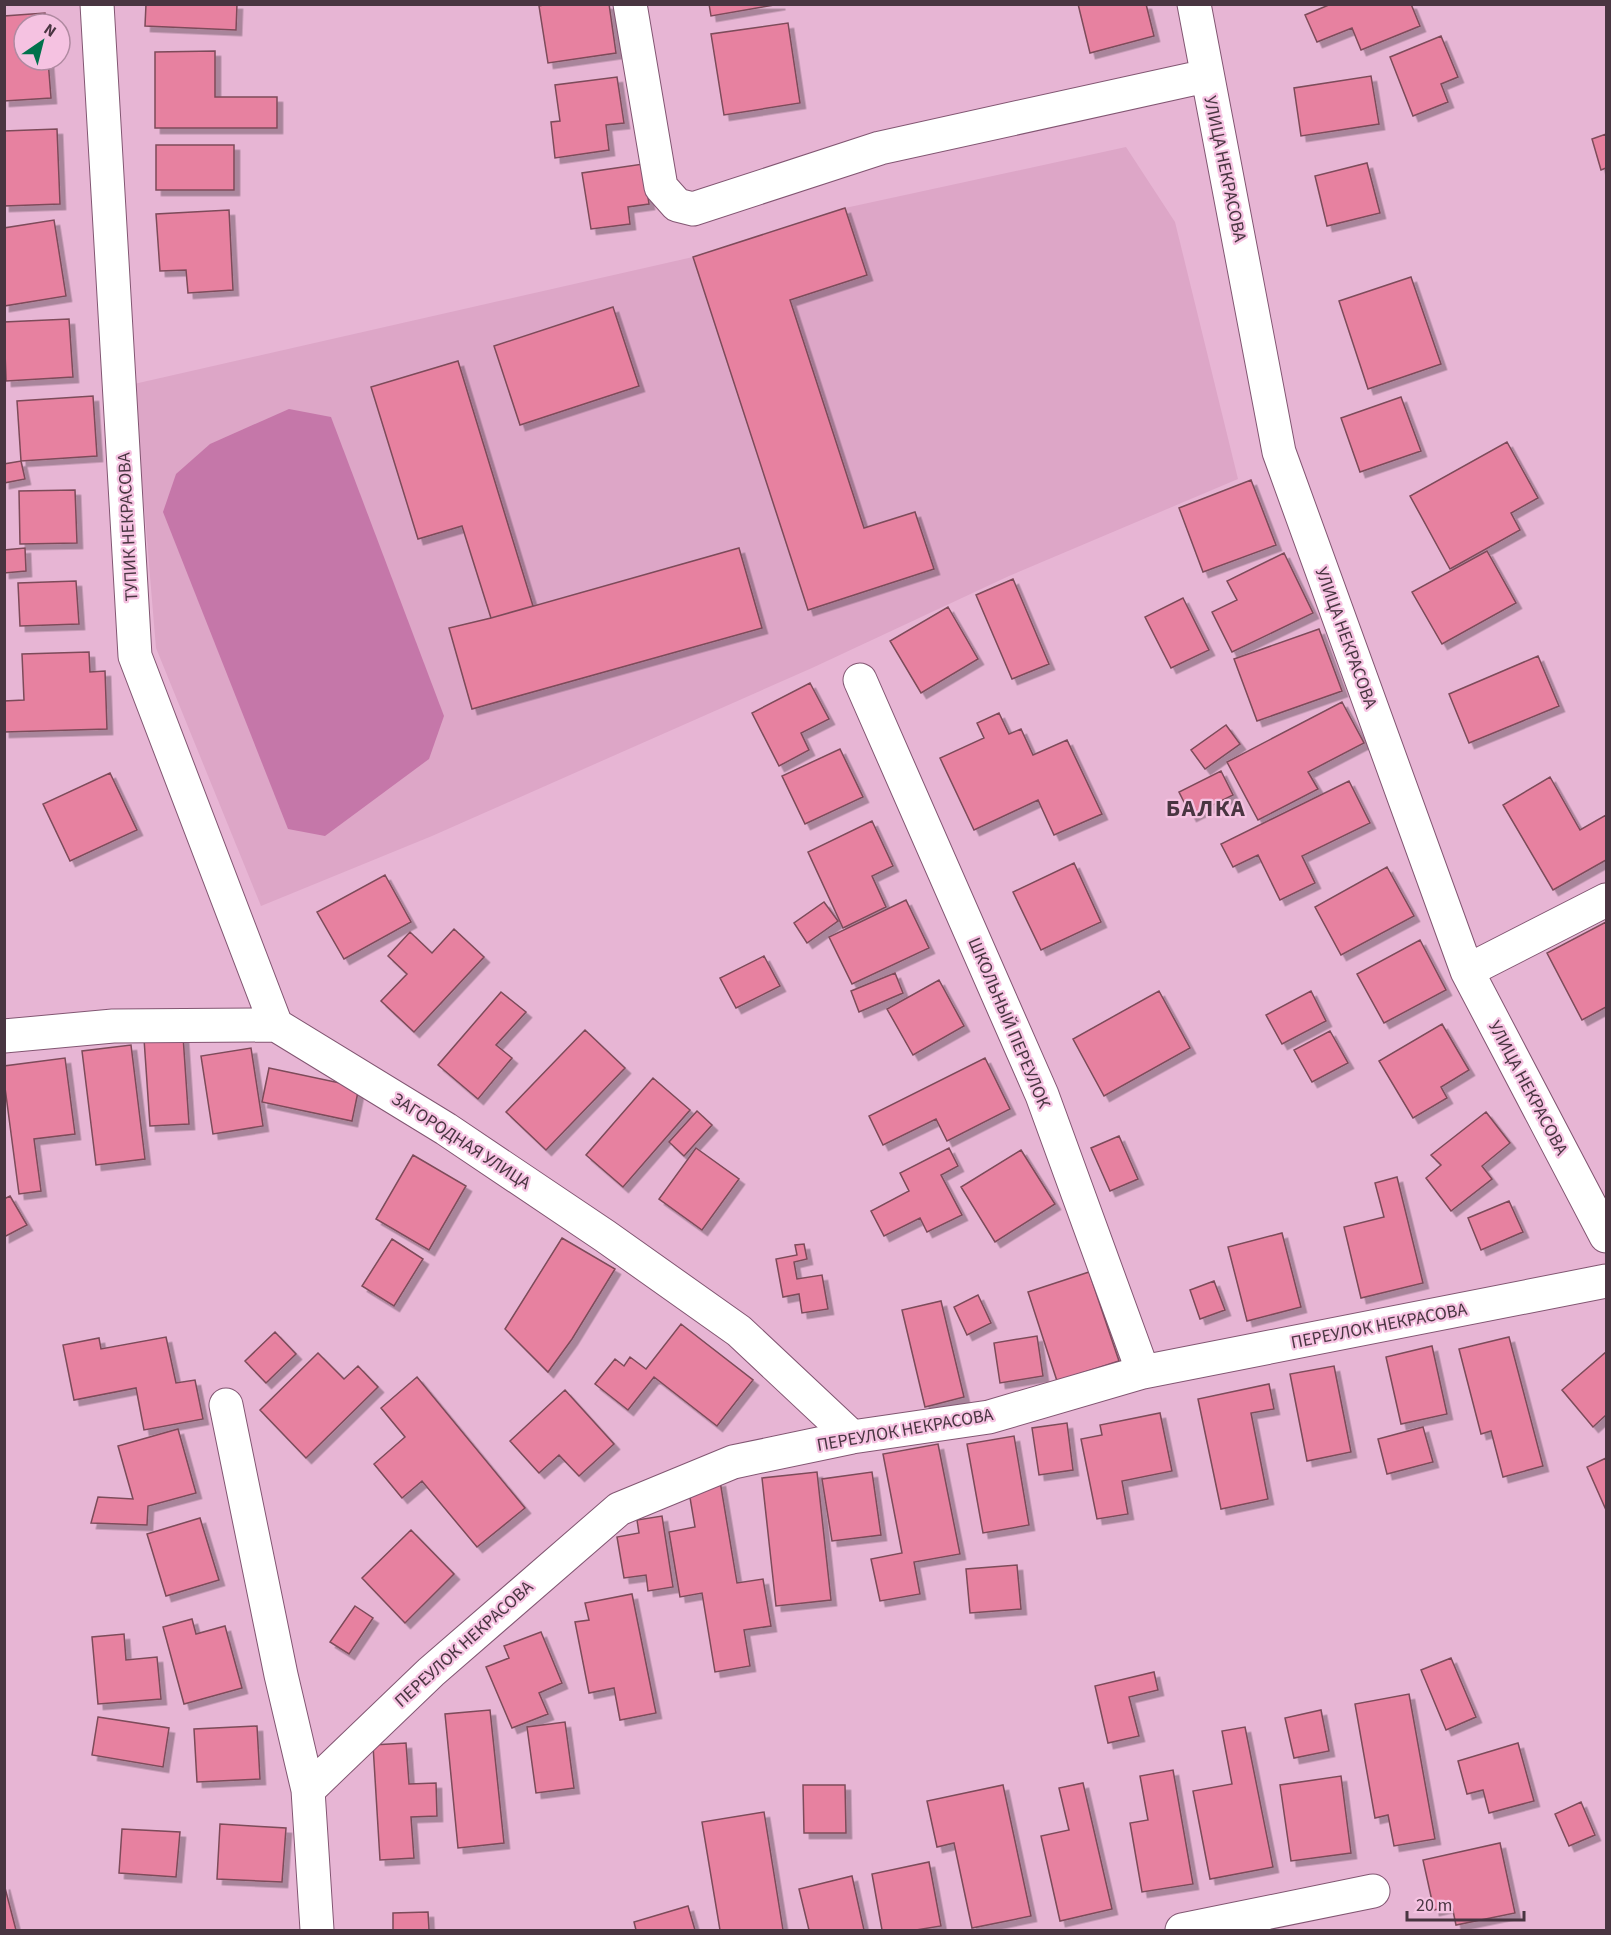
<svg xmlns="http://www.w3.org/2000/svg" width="1611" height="1935" font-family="'Source Sans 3',sans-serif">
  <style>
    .built { fill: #dda6c7 }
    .green { fill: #c577a9 }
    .building { fill: #e781a0; stroke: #7d4b5a; stroke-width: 1.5; filter: url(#shadow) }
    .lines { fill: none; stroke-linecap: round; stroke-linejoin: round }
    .minor-casing { stroke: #825672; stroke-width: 35 }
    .minor { stroke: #fff; stroke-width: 33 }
    .labels { text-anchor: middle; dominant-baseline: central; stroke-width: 4.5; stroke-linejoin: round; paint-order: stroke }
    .street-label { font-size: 18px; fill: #493541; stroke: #f5c2e1 }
    .district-label { font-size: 24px; font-weight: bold; letter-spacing: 1.5px; fill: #493541; stroke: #f5c2e1 }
  </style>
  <defs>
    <filter id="shadow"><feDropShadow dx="5.5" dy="5.5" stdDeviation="0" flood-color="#0004"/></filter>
  </defs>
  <rect width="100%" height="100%" fill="#e7b5d4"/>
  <!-- built -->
  <path class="built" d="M1126,147L1175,222L1238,479L1009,576L812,668L432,836L261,906L156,648L134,384L693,257L845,208Z"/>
  <!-- green -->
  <path class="green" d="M289,409L331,417L444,716L429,759L325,836L288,829L163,512L176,474L210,444Z"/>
  <!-- building -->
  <path class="building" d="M146,4H237L236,30L145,26Z
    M547,4H609L616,53L548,63L539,6Z
    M709,4H780L711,16Z
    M1078,4H1146L1154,36L1090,53Z
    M1331,4H1411L1420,26L1361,50L1352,28L1317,42L1305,15Z
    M45,13L46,24H24V60H48L51,98L4,101V16Z
    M788,23L800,103L724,115L711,34Z
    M1441,36L1458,77L1441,84L1448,102L1413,116L1390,57Z
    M215,51V97H277V128H155V52Z
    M1371,76L1379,124L1301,136L1294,88Z
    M617,77L624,123L606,125L609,150L555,158L551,122L560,121L555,85Z
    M57,129L60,204L4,206V131Z
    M1606,134V168L1601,170L1592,139Z
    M156,145H234V190H156Z
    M1367,163L1380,213L1327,226L1315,176Z
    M643,164L649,204L628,207L630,224L591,229L582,173Z
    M845,208L867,275L790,300L864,528L915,512L934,569L808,610L693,257Z
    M229,210L233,290L188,293L186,270L160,271L156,214Z
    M54,220L66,296L4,306V228Z
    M1411,277L1441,364L1368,389L1339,301Z
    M613,307L639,386L520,425L494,346Z
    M69,319L73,377L6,381L4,322Z
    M458,361L533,606L491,618L462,526L418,539L371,387Z
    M93,396L97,456L21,461L17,401Z
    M1401,397L1421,451L1360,472L1341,418Z
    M1507,442L1538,498L1511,513L1520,530L1450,569L1410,496Z
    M21,461L25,479L4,483V464Z
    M1251,480L1276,545L1203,572L1179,508Z
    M75,490L77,543L20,544L19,491Z
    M25,548L26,571L4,573V550Z
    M739,548L762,628L472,709L449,628L491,618Z
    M1487,551L1516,603L1442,644L1412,592Z
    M1284,553L1313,613L1232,652L1212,612L1237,600L1227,581Z
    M1013,579L1049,664L1012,679L976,595Z
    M76,581L79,624L20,626L18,583Z
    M1183,598L1209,650L1171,668L1145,617Z
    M948,607L978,659L921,693L890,641Z
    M1319,629L1342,691L1257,721L1234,659Z
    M89,652L90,672L105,671L107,729L4,732V701L24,700L22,654Z
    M1538,656L1559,706L1469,743L1449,694Z
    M810,683L829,719L801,733L809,750L779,766L752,713Z
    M1342,702L1364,743L1308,772L1318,789L1258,820L1227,762Z
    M999,713L1009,734L1021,729L1033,755L1067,740L1102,814L1054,835L1038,800L974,830L940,758L984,738L977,723Z
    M1226,725L1240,744L1205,769L1191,750Z
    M840,749L863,797L805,824L782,776Z
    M1221,771L1233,795L1191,816L1179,792Z
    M110,773L137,830L70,861L43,804Z
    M1550,777L1580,830L1606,815V860L1553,890L1503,805Z
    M1349,781L1370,823L1302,856L1315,883L1280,900L1258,855L1233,867L1221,844Z
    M872,821L893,866L872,876L886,907L843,928L808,852Z
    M1074,863L1101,922L1041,950L1013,892Z
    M1387,867L1414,916L1341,955L1315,907Z
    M385,875L411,922L344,959L317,912Z
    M906,900L929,948L852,984L829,937Z
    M824,902L838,921L807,943L794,923Z
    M1606,922V1007L1582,1020L1547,953Z
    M454,929L484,957L414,1032L381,1001L407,974L388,956L410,932L432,953Z
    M1420,940L1446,990L1384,1023L1357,974Z
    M764,956L780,986L736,1008L720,978Z
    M895,973L903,993L859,1012L851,991Z
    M939,980L964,1026L913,1055L887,1009Z
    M1159,991L1190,1048L1104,1096L1073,1039Z
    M1311,991L1326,1021L1282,1044L1266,1015Z
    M501,992L526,1012L496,1045L512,1058L478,1099L438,1065Z
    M1442,1024L1469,1070L1441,1087L1447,1098L1413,1118L1379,1061Z
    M585,1030L625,1068L546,1150L506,1112Z
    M1330,1031L1348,1063L1312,1082L1294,1050Z
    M183,1036L189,1124L150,1126L144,1039Z
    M131,1045L145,1159L96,1165L82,1051Z
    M251,1048L263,1126L213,1134L201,1056Z
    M65,1058L75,1134L34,1139L41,1191L19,1194L4,1080V1066Z
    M985,1058L1010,1109L947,1141L936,1119L883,1145L869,1116Z
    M269,1068L359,1087L352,1121L262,1102Z
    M653,1078L690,1110L623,1187L586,1155Z
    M697,1111L712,1125L684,1156L669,1142Z
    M1486,1112L1510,1143L1482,1166L1492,1179L1451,1211L1426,1178L1441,1165L1431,1155Z
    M1119,1136L1138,1179L1110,1191L1091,1148Z
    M696,1148L739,1179L702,1230L659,1199Z
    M949,1148L958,1166L941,1175L962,1215L927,1232L920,1218L884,1236L871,1211L909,1191L900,1173Z
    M1021,1150L1055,1204L995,1242L961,1187Z
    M413,1155L466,1186L429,1250L376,1219Z
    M1397,1177L1423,1283L1361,1298L1344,1227L1384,1217L1375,1183Z
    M10,1196L27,1225L4,1237V1199Z
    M1509,1201L1523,1232L1481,1250L1468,1218Z
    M1282,1233L1301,1307L1247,1321L1228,1247Z
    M562,1238L615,1269L572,1339L548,1372L505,1329Z
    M392,1239L423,1259L394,1306L362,1286Z
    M804,1244L807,1259L794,1262L797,1279L822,1275L828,1309L802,1313L799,1294L783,1297L776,1259L797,1255L795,1245Z
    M1089,1272L1119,1361L1057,1381L1028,1292Z
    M1214,1281L1225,1310L1200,1319L1190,1290Z
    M978,1295L991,1323L967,1335L954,1307Z
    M941,1301L964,1397L925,1407L902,1310Z
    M681,1324L753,1380L717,1426L654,1377L628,1410L595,1384L615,1359L624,1366L630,1357L646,1369Z
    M275,1332L296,1354L266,1383L245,1361Z
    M1037,1336L1043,1376L1000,1383L994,1343Z
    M166,1337L176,1383L195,1380L203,1419L144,1430L136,1388L74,1400L63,1345L99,1338L101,1349Z
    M1509,1337L1543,1466L1503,1477L1491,1431L1481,1434L1459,1349Z
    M1432,1346L1447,1414L1401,1424L1386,1357Z
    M1606,1352V1415L1593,1427L1562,1390Z
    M318,1353L344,1379L358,1366L378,1387L306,1458L260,1410Z
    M1334,1366L1351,1452L1307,1461L1290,1374Z
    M417,1377L525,1508L477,1547L422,1481L402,1498L374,1464L405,1437L381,1408Z
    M1269,1384L1274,1409L1251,1413L1268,1499L1221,1509L1198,1399Z
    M565,1390L614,1444L579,1476L559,1455L539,1473L510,1441Z
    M1160,1413L1172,1471L1122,1481L1128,1514L1097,1519L1081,1439L1102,1435L1100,1425Z
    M1067,1423L1073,1470L1039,1475L1032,1428Z
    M1423,1427L1433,1462L1387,1474L1378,1439Z
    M178,1429L196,1493L148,1506L147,1525L91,1523L98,1497L133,1499L118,1446Z
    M1014,1436L1029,1525L983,1533L967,1444Z
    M938,1444L960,1554L914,1562L920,1594L880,1601L871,1559L902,1553L883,1454Z
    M1606,1458V1510L1587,1467Z
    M817,1472L831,1600L776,1606L762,1478Z
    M872,1472L881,1535L832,1541L822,1479Z
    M720,1481L737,1583L763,1579L771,1626L744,1630L750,1666L715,1672L702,1593L680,1597L669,1532L695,1527L688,1486Z
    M662,1516L673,1587L648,1591L646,1575L624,1578L617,1537L639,1533L637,1520Z
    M200,1518L219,1580L166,1596L147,1534Z
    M411,1530L454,1574L405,1623L362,1578Z
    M1017,1565L1021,1609L970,1613L966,1569Z
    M632,1594L656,1713L620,1720L614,1688L589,1693L575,1622L589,1620L585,1603Z
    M355,1606L373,1618L349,1654L330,1642Z
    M192,1619L196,1634L225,1626L242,1688L184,1704L163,1627Z
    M541,1632L562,1683L539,1693L548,1714L512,1728L486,1667L509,1658L504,1646Z
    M124,1634L126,1660L157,1657L161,1699L98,1704L92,1637Z
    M1451,1658L1476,1717L1446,1730L1421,1670Z
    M1154,1672L1158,1690L1129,1697L1139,1736L1108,1743L1095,1686Z
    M1409,1694L1435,1839L1394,1846L1388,1815L1375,1818L1355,1704Z
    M490,1710L504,1843L458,1848L445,1714Z
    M1321,1710L1329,1751L1294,1758L1285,1718Z
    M98,1717L169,1728L163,1767L92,1755Z
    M565,1722L574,1788L536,1793L527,1727Z
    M257,1726L260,1779L197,1782L194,1729Z
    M1245,1727L1273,1867L1210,1879L1193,1791L1232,1784L1222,1731Z
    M406,1743L409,1784L436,1783L437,1816L411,1817L414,1858L380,1860L373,1745Z
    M1518,1743L1534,1801L1489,1813L1483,1790L1467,1794L1458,1761Z
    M1173,1770L1193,1884L1142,1892L1130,1823L1148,1820L1140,1776Z
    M1341,1776L1351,1853L1291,1861L1280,1785Z
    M1083,1783L1112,1909L1060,1921L1041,1836L1069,1830L1059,1788Z
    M803,1785H845L846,1833H804Z
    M1003,1785L1031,1916L972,1928L954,1843L937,1847L927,1801Z
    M1581,1802L1595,1835L1569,1846L1555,1814Z
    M764,1812L783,1930H720L702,1822Z
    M220,1824L286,1828L282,1882L217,1879Z
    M122,1829L180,1832L176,1877L119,1873Z
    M1500,1843L1515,1913L1456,1925L1452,1906L1434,1910L1423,1860Z
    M929,1862L941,1926L916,1930H882L872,1874Z
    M852,1876L864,1930H809L799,1889Z
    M4,1884L16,1930H4Z
    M688,1906L695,1930H636L634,1922Z
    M428,1912L429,1930H393V1913Z"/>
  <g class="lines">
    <defs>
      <path id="minor" d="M97,4L135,656L276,1025
        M630,4L661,187L677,205L693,209L880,148L1206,76
        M1194,4L1279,452L1467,971L1606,1236
        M860,680L1042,1095L1143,1372
        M1467,971L1606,900
        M4,1036L113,1026L276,1025L446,1129L605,1236L739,1331L852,1437
        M226,1405L281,1675L308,1790L317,1930
        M308,1790L431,1672L619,1509L733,1462L852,1437L989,1417L1143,1372L1606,1281
        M1182,1930L1373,1891"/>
    </defs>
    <!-- minor casing -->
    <use href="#minor" class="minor-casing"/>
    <!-- minor -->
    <use href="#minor" class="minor"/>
  </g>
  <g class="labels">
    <!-- street labels -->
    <g class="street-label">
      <text transform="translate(1225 169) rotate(78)">УЛИЦА НЕКРАСОВА</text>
      <text transform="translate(128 527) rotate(-93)">ТУПИК НЕКРАСОВА</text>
      <text transform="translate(1346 638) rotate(70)">УЛИЦА НЕКРАСОВА</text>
      <text transform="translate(1009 1023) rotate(67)">ШКОЛЬНЫЙ ПЕРЕУЛОК</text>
      <text transform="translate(1528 1088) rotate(62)">УЛИЦА НЕКРАСОВА</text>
      <text transform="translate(461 1141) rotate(33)">ЗАГОРОДНАЯ УЛИЦА</text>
      <text transform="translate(1379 1326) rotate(-11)">ПЕРЕУЛОК НЕКРАСОВА</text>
      <text transform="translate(905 1430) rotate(-10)">ПЕРЕУЛОК НЕКРАСОВА</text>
      <text transform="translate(464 1644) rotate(-42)">ПЕРЕУЛОК НЕКРАСОВА</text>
    </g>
    <!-- district labels -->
    <g class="district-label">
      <text x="1206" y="808">БАЛКА</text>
    </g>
  </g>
  <!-- border -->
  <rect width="1611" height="1935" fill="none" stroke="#493541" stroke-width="12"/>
  <!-- north arrow -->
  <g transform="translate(42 42) rotate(35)"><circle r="28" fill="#f5c2e1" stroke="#b08aa1" stroke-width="1.5"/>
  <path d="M0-4.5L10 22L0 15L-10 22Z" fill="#00724c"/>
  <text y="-9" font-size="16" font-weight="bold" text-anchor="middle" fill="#493541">N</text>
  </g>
  <!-- scale -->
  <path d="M1407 1911v9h117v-9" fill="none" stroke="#493541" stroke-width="3"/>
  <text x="1416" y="1911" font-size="18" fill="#493541" stroke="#f5c2e1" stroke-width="4.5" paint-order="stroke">20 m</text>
</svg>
